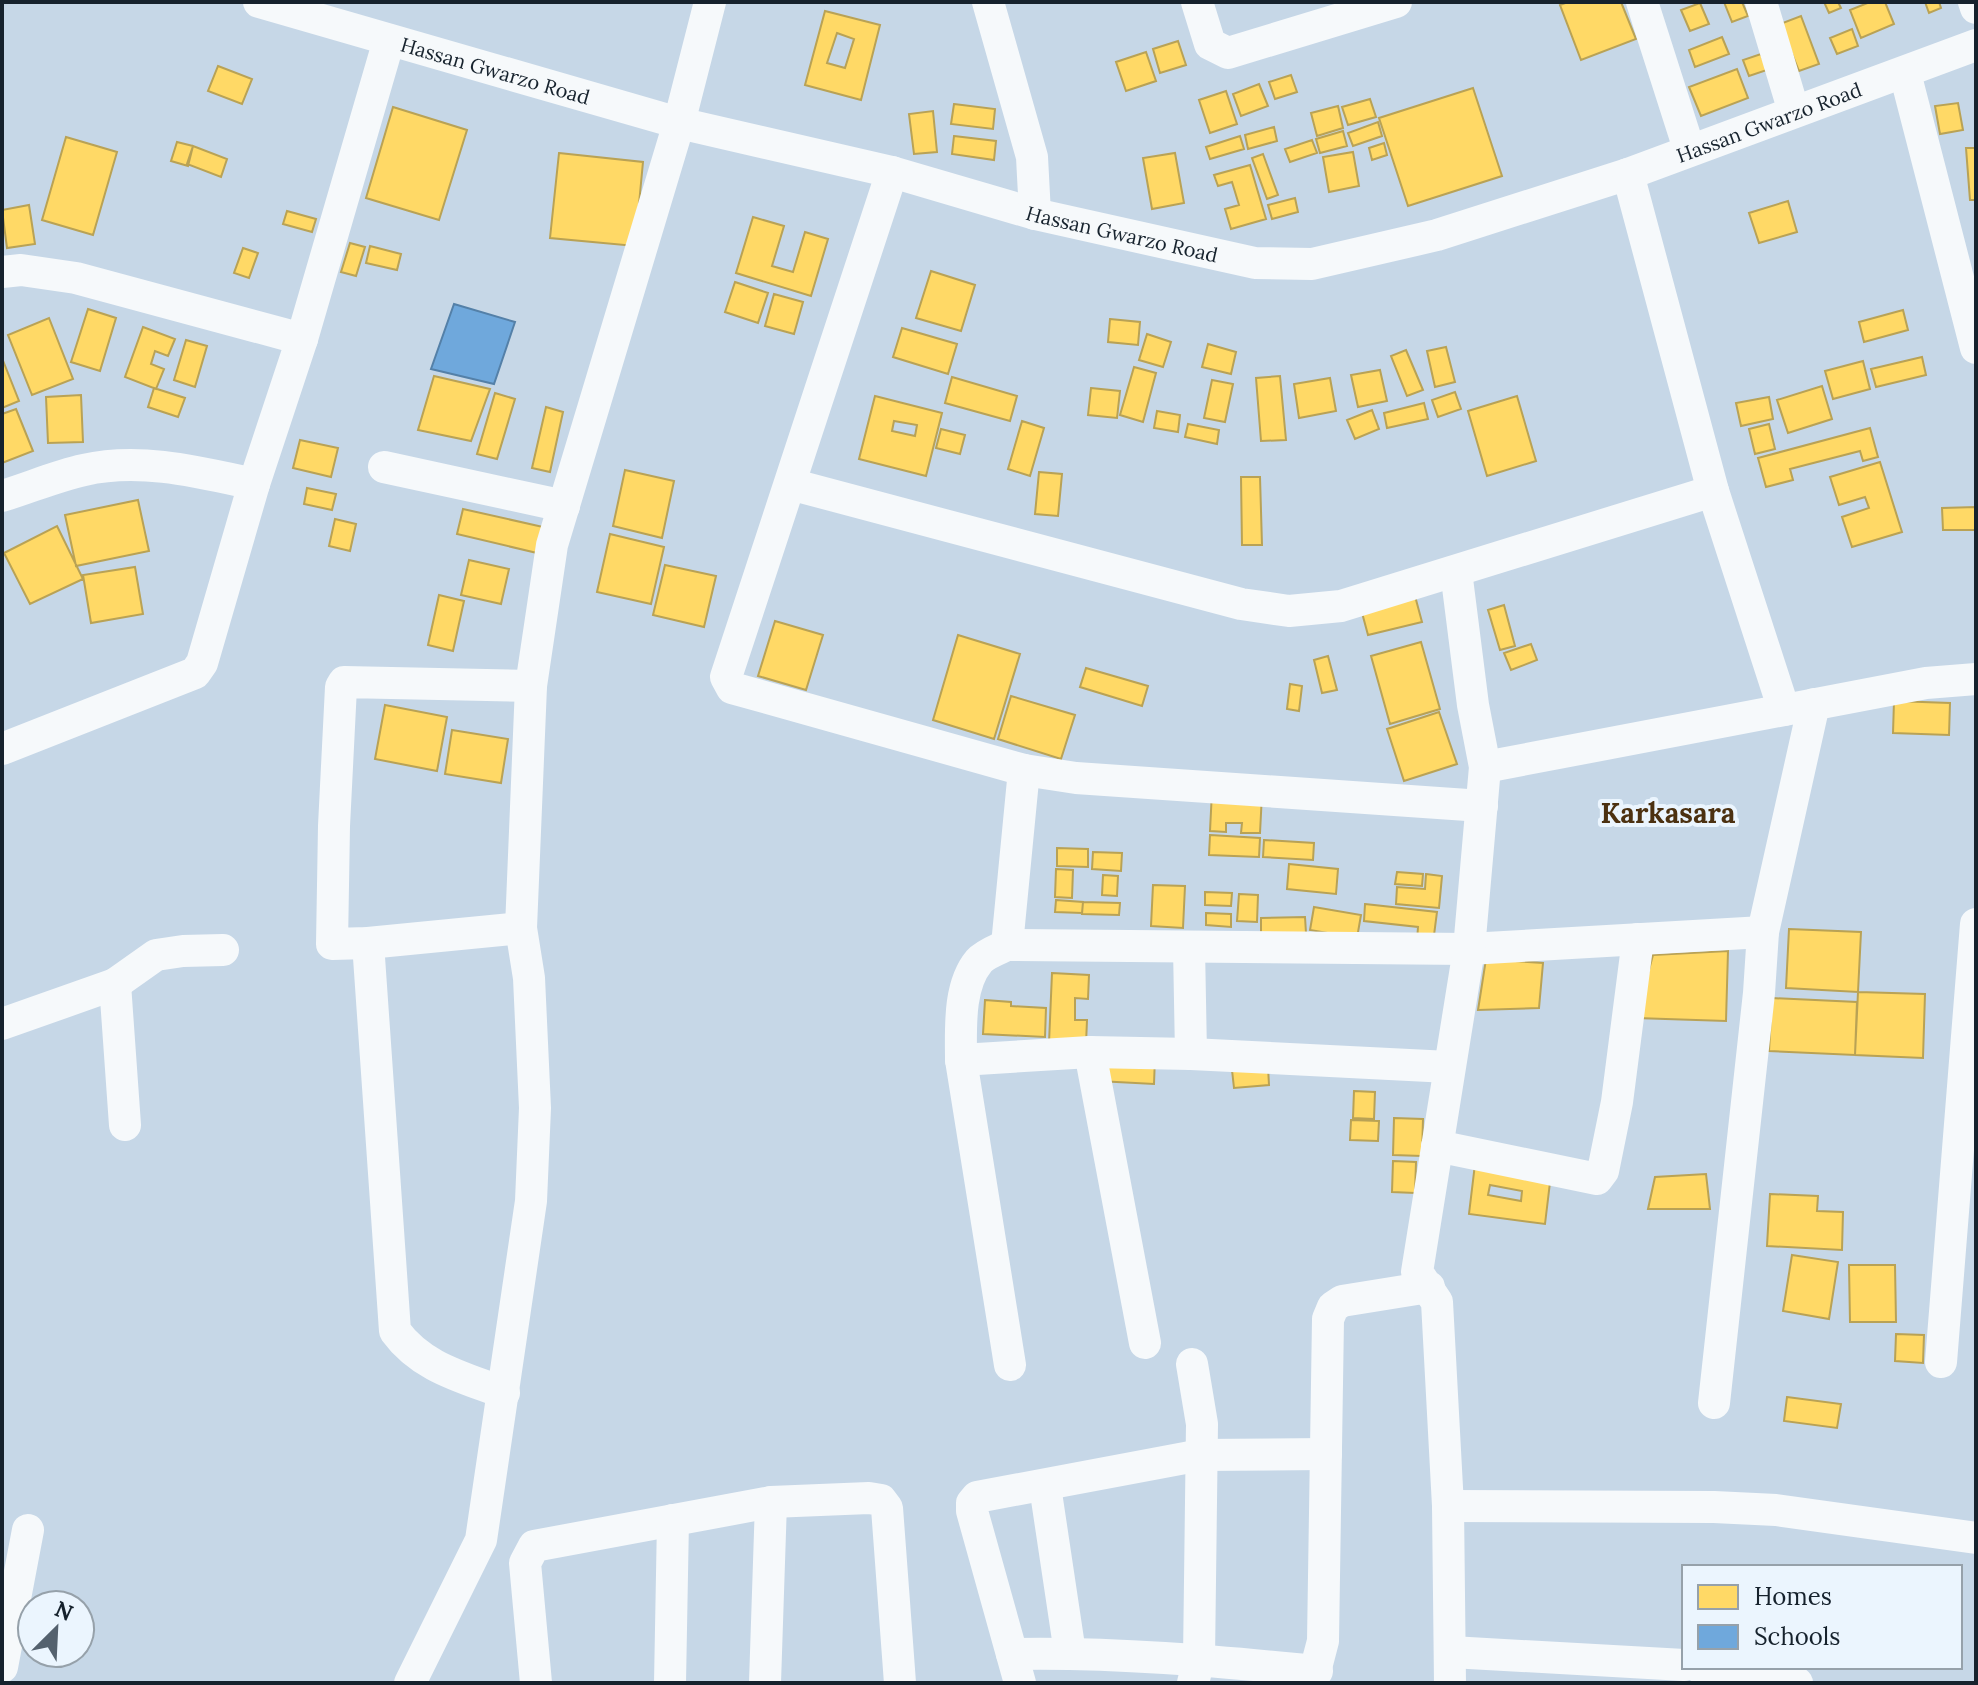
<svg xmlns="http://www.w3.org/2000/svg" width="1978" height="1685" font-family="Lora,serif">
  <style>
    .homes { fill: #ffd966; stroke: #b9a255; stroke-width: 2; fill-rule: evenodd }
    .schools { fill: #6fa8dc; stroke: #5480a8; stroke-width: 2 }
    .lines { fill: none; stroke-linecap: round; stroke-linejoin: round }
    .minor { stroke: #f6f9fb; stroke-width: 32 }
    .labels { text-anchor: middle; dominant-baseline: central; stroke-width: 8; stroke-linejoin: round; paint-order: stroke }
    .street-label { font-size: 20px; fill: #16222d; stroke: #ebf5fe }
    .district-label { font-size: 28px; font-weight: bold; fill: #4c3111; stroke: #ebf5fe }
  </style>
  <rect width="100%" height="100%" fill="#c6d7e7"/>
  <!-- homes -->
  <path class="homes" d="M1568,2H1621L1636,39L1581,60L1560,5Z
    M1724,2H1742L1748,16L1732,22Z
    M1824,2H1838L1841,8L1829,13Z
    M1870,2H1885L1894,24L1861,38L1850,10Z
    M1925,2H1939L1941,8L1929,13Z
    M1700,3L1709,24L1690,31L1681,10Z
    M825,11L880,25L861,100L805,85ZM837,33L854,39L845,68L827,63Z
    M1801,16L1819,64L1799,71L1780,24Z
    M1852,29L1858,46L1837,54L1830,38Z
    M1722,37L1729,54L1695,67L1689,50Z
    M1178,41L1186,65L1160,73L1153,49Z
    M1146,52L1156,81L1126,91L1116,62Z
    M1761,54L1767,70L1749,76L1743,60Z
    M218,66L252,79L242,104L208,91Z
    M1737,69L1748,98L1701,116L1689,87Z
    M1291,75L1297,92L1275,99L1269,82Z
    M1259,84L1268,106L1241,116L1233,94Z
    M1473,88L1502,176L1408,206L1379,118Z
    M1226,91L1237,124L1210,133L1199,100Z
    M1370,99L1376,117L1348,125L1342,107Z
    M1958,103L1963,130L1940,134L1935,106Z
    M954,104L995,109L993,129L951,124Z
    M1338,106L1343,128L1317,136L1311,113Z
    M393,107L467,130L439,220L366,198Z
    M933,111L937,152L914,154L909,114Z
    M1378,122L1382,136L1353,146L1348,133Z
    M1274,127L1277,141L1248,149L1245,135Z
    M1343,131L1347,146L1320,153L1316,139Z
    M954,136L996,141L994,160L952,154Z
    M1240,136L1244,149L1210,159L1206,147Z
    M66,137L117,152L93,235L42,220Z
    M1312,140L1317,153L1290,162L1285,149Z
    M177,142L193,146L188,166L171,161Z
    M1384,143L1387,155L1372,160L1369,148Z
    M193,146L227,159L221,177L187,164Z
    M1966,148H1976V200H1970Z
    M1353,152L1359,186L1329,192L1323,157Z
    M559,153L643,162L635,246L550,238Z
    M1175,153L1184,203L1152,209L1143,158Z
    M1263,154L1278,195L1267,199L1252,158Z
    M1250,165L1266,219L1231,229L1225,209L1239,205L1232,182L1218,186L1214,175Z
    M1295,198L1298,212L1272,219L1268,205Z
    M1788,201L1797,232L1759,243L1749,213Z
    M29,205L35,244L7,248L2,210Z
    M287,211L316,219L312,232L283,224Z
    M753,217L784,226L772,266L793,272L805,232L828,239L811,296L736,273Z
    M350,243L365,247L356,276L341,272Z
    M370,246L401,254L397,270L366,263Z
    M243,248L258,253L249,278L234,273Z
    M931,271L975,285L961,331L916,318Z
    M735,282L768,293L758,323L725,312Z
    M774,294L803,302L794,334L765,326Z
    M88,309L116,318L100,371L71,362Z
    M1903,310L1908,330L1864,342L1859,322Z
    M49,318L73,379L32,395L8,335Z
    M1110,319L1140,322L1138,345L1108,342Z
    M143,327L175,339L168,356L155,351L151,364L164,369L156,389L125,377Z
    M902,328L957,344L948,374L893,357Z
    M1147,334L1171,342L1163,367L1139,360Z
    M186,340L207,346L195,387L174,380Z
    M1208,344L1236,352L1231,374L1202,367Z
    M1446,347L1455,382L1435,387L1427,351Z
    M1406,350L1423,390L1407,396L1391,356Z
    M1922,357L1926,375L1876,387L1871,369Z
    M2,358L19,401L2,408Z
    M1863,361L1870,389L1833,399L1825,371Z
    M1134,367L1156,373L1143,422L1120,415Z
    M1380,370L1387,401L1358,407L1351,375Z
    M434,376L490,389L471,441L418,430Z
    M1280,376L1286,440L1261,441L1256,378Z
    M952,377L1017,396L1010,421L945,403Z
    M1330,378L1336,411L1299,418L1294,384Z
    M1212,380L1233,384L1225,422L1204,418Z
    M1822,386L1832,419L1788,433L1777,400Z
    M154,388L185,398L178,417L148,407Z
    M1091,388L1120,391L1117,418L1088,415Z
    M1455,392L1461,409L1438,417L1432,400Z
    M495,393L515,399L497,459L477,454Z
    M81,395L83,442L48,443L46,397Z
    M875,396L942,413L926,476L859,459ZM894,421L917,425L915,436L892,431Z
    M1517,396L1536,461L1487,476L1468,411Z
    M1769,397L1773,419L1741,426L1736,403Z
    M1424,403L1428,419L1387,428L1384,413Z
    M546,407L563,412L550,472L532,468Z
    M16,409L33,451L2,463V414Z
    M1372,410L1379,429L1355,439L1347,420Z
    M1157,411L1180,415L1178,432L1154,428Z
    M1022,421L1044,428L1030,476L1008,469Z
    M1188,424L1219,430L1217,444L1185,437Z
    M1769,424L1775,449L1755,454L1749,429Z
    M1870,428L1878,457L1863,461L1860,451L1790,469L1793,480L1766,487L1758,458Z
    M941,429L965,435L960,454L936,448Z
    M300,440L338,448L331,477L293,468Z
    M1880,462L1902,532L1852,547L1842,517L1869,508L1865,497L1839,505L1830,477Z
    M625,470L674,481L662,538L613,526Z
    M1039,472L1062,474L1058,516L1035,514Z
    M1241,477H1260L1262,545H1242Z
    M307,488L336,494L332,510L304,504Z
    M138,500L149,551L76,566L65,515Z
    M1976,507V530H1943L1942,508Z
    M463,509L543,527L537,553L457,534Z
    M335,519L356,524L350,551L329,546Z
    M57,526L83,579L30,604L4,553Z
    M610,534L664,547L651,604L597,592Z
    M469,560L509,569L501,604L461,595Z
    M665,565L716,576L704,627L653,615Z
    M135,567L143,614L91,623L83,575Z
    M439,595L464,601L453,651L428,645Z
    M1415,596L1422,622L1368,635L1361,609Z
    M1504,605L1515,646L1500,650L1488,610Z
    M775,621L823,635L806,690L758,676Z
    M958,635L1020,654L994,739L933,720Z
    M1421,642L1440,709L1390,724L1371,656Z
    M1531,644L1537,660L1511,670L1504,653Z
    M1328,656L1337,690L1322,693L1314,660Z
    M1086,668L1148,686L1142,706L1080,687Z
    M1290,684L1302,686L1299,711L1287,709Z
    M1011,696L1075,715L1061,759L998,739Z
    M1894,701L1950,703L1949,735L1893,733Z
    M385,705L447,717L437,771L375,759Z
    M1439,712L1457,764L1404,781L1387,729Z
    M452,730L508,739L501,783L445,774Z
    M1212,791L1262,794L1260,833H1241L1242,823H1226V832L1210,831Z
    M1210,835L1260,838L1259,857L1209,855Z
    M1264,840L1314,843L1313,860L1263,857Z
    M1057,848L1088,849V867L1057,866Z
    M1093,852L1122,853L1121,871L1092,869Z
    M1289,864L1338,869L1336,894L1287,889Z
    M1056,869L1073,870L1072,898L1055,897Z
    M1397,872L1423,874L1422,886L1395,884Z
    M1426,874L1442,876L1439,908L1396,904L1397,887L1425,889Z
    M1103,875L1118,876L1117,896L1102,895Z
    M1153,885L1185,886L1183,928L1151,926Z
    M1205,892L1232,893L1231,906L1205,905Z
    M1239,894L1258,895L1257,922L1237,921Z
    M1056,900L1083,902L1082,913L1055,912Z
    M1083,902L1120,903L1119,915L1082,914Z
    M1365,904L1437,912L1433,943L1417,941L1418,927L1364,921Z
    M1314,907L1361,915L1357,938L1310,930Z
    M1206,913L1231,914V927L1206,925Z
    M1305,917L1306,933H1261V918Z
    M1789,929L1861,932L1858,992L1786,988Z
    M1728,951L1726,1021L1636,1018L1653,955Z
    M1486,959L1543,963L1539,1008L1478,1010Z
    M1052,973L1089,975L1088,999L1075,998V1020H1087L1086,1044L1049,1043Z
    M1858,992L1925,994L1923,1058L1855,1055Z
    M1772,998L1857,1002L1855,1055L1769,1051Z
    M985,1000L1011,1002V1006L1046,1008L1045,1037L983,1034Z
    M1099,1054L1155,1057L1154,1084L1098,1081Z
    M1268,1067L1269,1085L1234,1088L1232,1070Z
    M1354,1091L1375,1092L1374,1119L1353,1118Z
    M1394,1118L1423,1119L1422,1156L1393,1155Z
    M1351,1120L1379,1121L1378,1141L1350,1140Z
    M1393,1161L1416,1162L1415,1193L1392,1192Z
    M1475,1164L1551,1174L1545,1224L1469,1214ZM1490,1185L1522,1191L1521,1201L1488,1195Z
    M1706,1174L1710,1209H1648L1655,1177Z
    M1770,1194L1818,1196L1817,1211L1843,1212L1842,1250L1767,1246Z
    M1792,1255L1838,1262L1829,1319L1783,1311Z
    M1849,1265H1895L1896,1322H1850Z
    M1896,1334L1924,1335L1923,1363L1895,1361Z
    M1787,1397L1841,1404L1837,1428L1784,1421Z"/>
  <!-- schools -->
  <path class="schools" d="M454,304L515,322L494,384L431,369Z"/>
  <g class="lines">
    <!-- minor -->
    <g class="minor">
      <path id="s1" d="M259,2L679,123L892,172L1035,214L1255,263L1312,264L1437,235L1628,174L1976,45"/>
      <path d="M988,2L1032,157L1035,214"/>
      <path d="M1197,2L1210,44L1228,53L1396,2"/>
      <path d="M1642,2L1689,149"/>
      <path d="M1761,2L1794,112"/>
      <path d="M1974,2L1976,8"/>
      <path d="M1905,73L1976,348"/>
      <path d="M892,172L726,677L732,688L1024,770L1076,778L1482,806"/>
      <path d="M1628,174L1713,491L1784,710"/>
      <path d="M2,272L21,270L76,278L302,339"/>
      <path d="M384,467L564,506"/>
      <path d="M790,484L1241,604L1289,611L1341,606L1713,491"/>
      <path d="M2,496C29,488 56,476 84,470C140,457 199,472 254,484"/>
      <path d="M2,749L195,673L202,663L254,484L302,339L389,40"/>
      <path d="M1485,767L1926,683L1976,679"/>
      <path d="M521,928L368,943L332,944L334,826L341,687L344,682L531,686"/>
      <path d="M368,943L395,1331C422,1368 463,1377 504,1393"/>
      <path d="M1007,945L1024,770"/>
      <path d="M1189,947L1191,1054"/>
      <path d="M115,984L125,1125"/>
      <path d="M2,1024L115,984L156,955L183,951L223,950"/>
      <path d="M1090,1052L1145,1343"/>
      <path d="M961,1060L1090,1052L1191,1054L1449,1067"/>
      <path d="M1437,1146L1597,1179L1603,1171L1617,1102L1638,939"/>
      <path d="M1941,1362L1976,924"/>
      <path d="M1192,1364L1202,1424L1199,1659L1193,1683"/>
      <path d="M1010,1365L961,1060C961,1029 958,986 979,961C985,954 999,949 1007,945L1469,949L1763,932"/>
      <path d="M1714,1403L1759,993L1763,932L1814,704"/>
      <path d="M1045,1486L1070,1653"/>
      <path d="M1448,1506L1714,1507L1776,1510L1976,1538"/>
      <path d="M1451,1652L1684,1665"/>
      <path d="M1012,1654C1114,1652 1215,1661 1317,1671"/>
      <path d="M2,1667L28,1530"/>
      <path d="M1699,1667L1762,1674L1797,1683"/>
      <path d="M410,1683L481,1540L531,1201L535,1108L529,978L521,928L531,686L552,545L679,123L710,2"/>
      <path d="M536,1683L525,1563L534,1546L771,1502L869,1498L881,1500L887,1508L900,1683"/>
      <path d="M670,1683L673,1520"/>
      <path d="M765,1683L771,1502"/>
      <path d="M1020,1683L972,1511V1503L977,1497L1201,1455L1326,1454"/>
      <path d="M1312,1683L1323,1641L1328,1319L1333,1307L1342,1301L1429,1287"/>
      <path d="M1450,1683L1448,1506L1437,1302L1417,1272L1469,949L1485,767L1473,705L1456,571"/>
    </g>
  </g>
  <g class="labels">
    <!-- street labels -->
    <g class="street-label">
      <text stroke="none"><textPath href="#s1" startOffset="246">Hassan Gwarzo Road</textPath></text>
      <text stroke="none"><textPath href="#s1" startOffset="1566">Hassan Gwarzo Road</textPath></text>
      <text stroke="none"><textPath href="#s1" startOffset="894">Hassan Gwarzo Road</textPath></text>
    </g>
    <!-- district labels -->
    <g class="district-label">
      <text x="1668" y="813">Karkasara</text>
    </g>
  </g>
  <!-- border -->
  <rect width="1978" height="1685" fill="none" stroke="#16222d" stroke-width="8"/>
  <!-- legend -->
  <rect x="1682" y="1565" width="280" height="104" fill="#ebf5fe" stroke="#96a1aa" stroke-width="2"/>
  <rect x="1698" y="1585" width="40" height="24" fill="#ffd966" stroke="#96a1aa" stroke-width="2"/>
  <text x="1754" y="1605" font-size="24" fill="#16222d">Homes</text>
  <rect x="1698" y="1625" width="40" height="24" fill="#6fa8dc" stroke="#96a1aa" stroke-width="2"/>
  <text x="1754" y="1645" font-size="24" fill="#16222d">Schools</text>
  <!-- north arrow -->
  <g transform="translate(56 1629) rotate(24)"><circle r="38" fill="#ebf5fe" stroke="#96a1aa" stroke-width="2"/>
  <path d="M0-6L14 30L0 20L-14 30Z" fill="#54616e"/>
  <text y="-12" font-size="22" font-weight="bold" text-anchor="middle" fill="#16222d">N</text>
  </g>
</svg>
